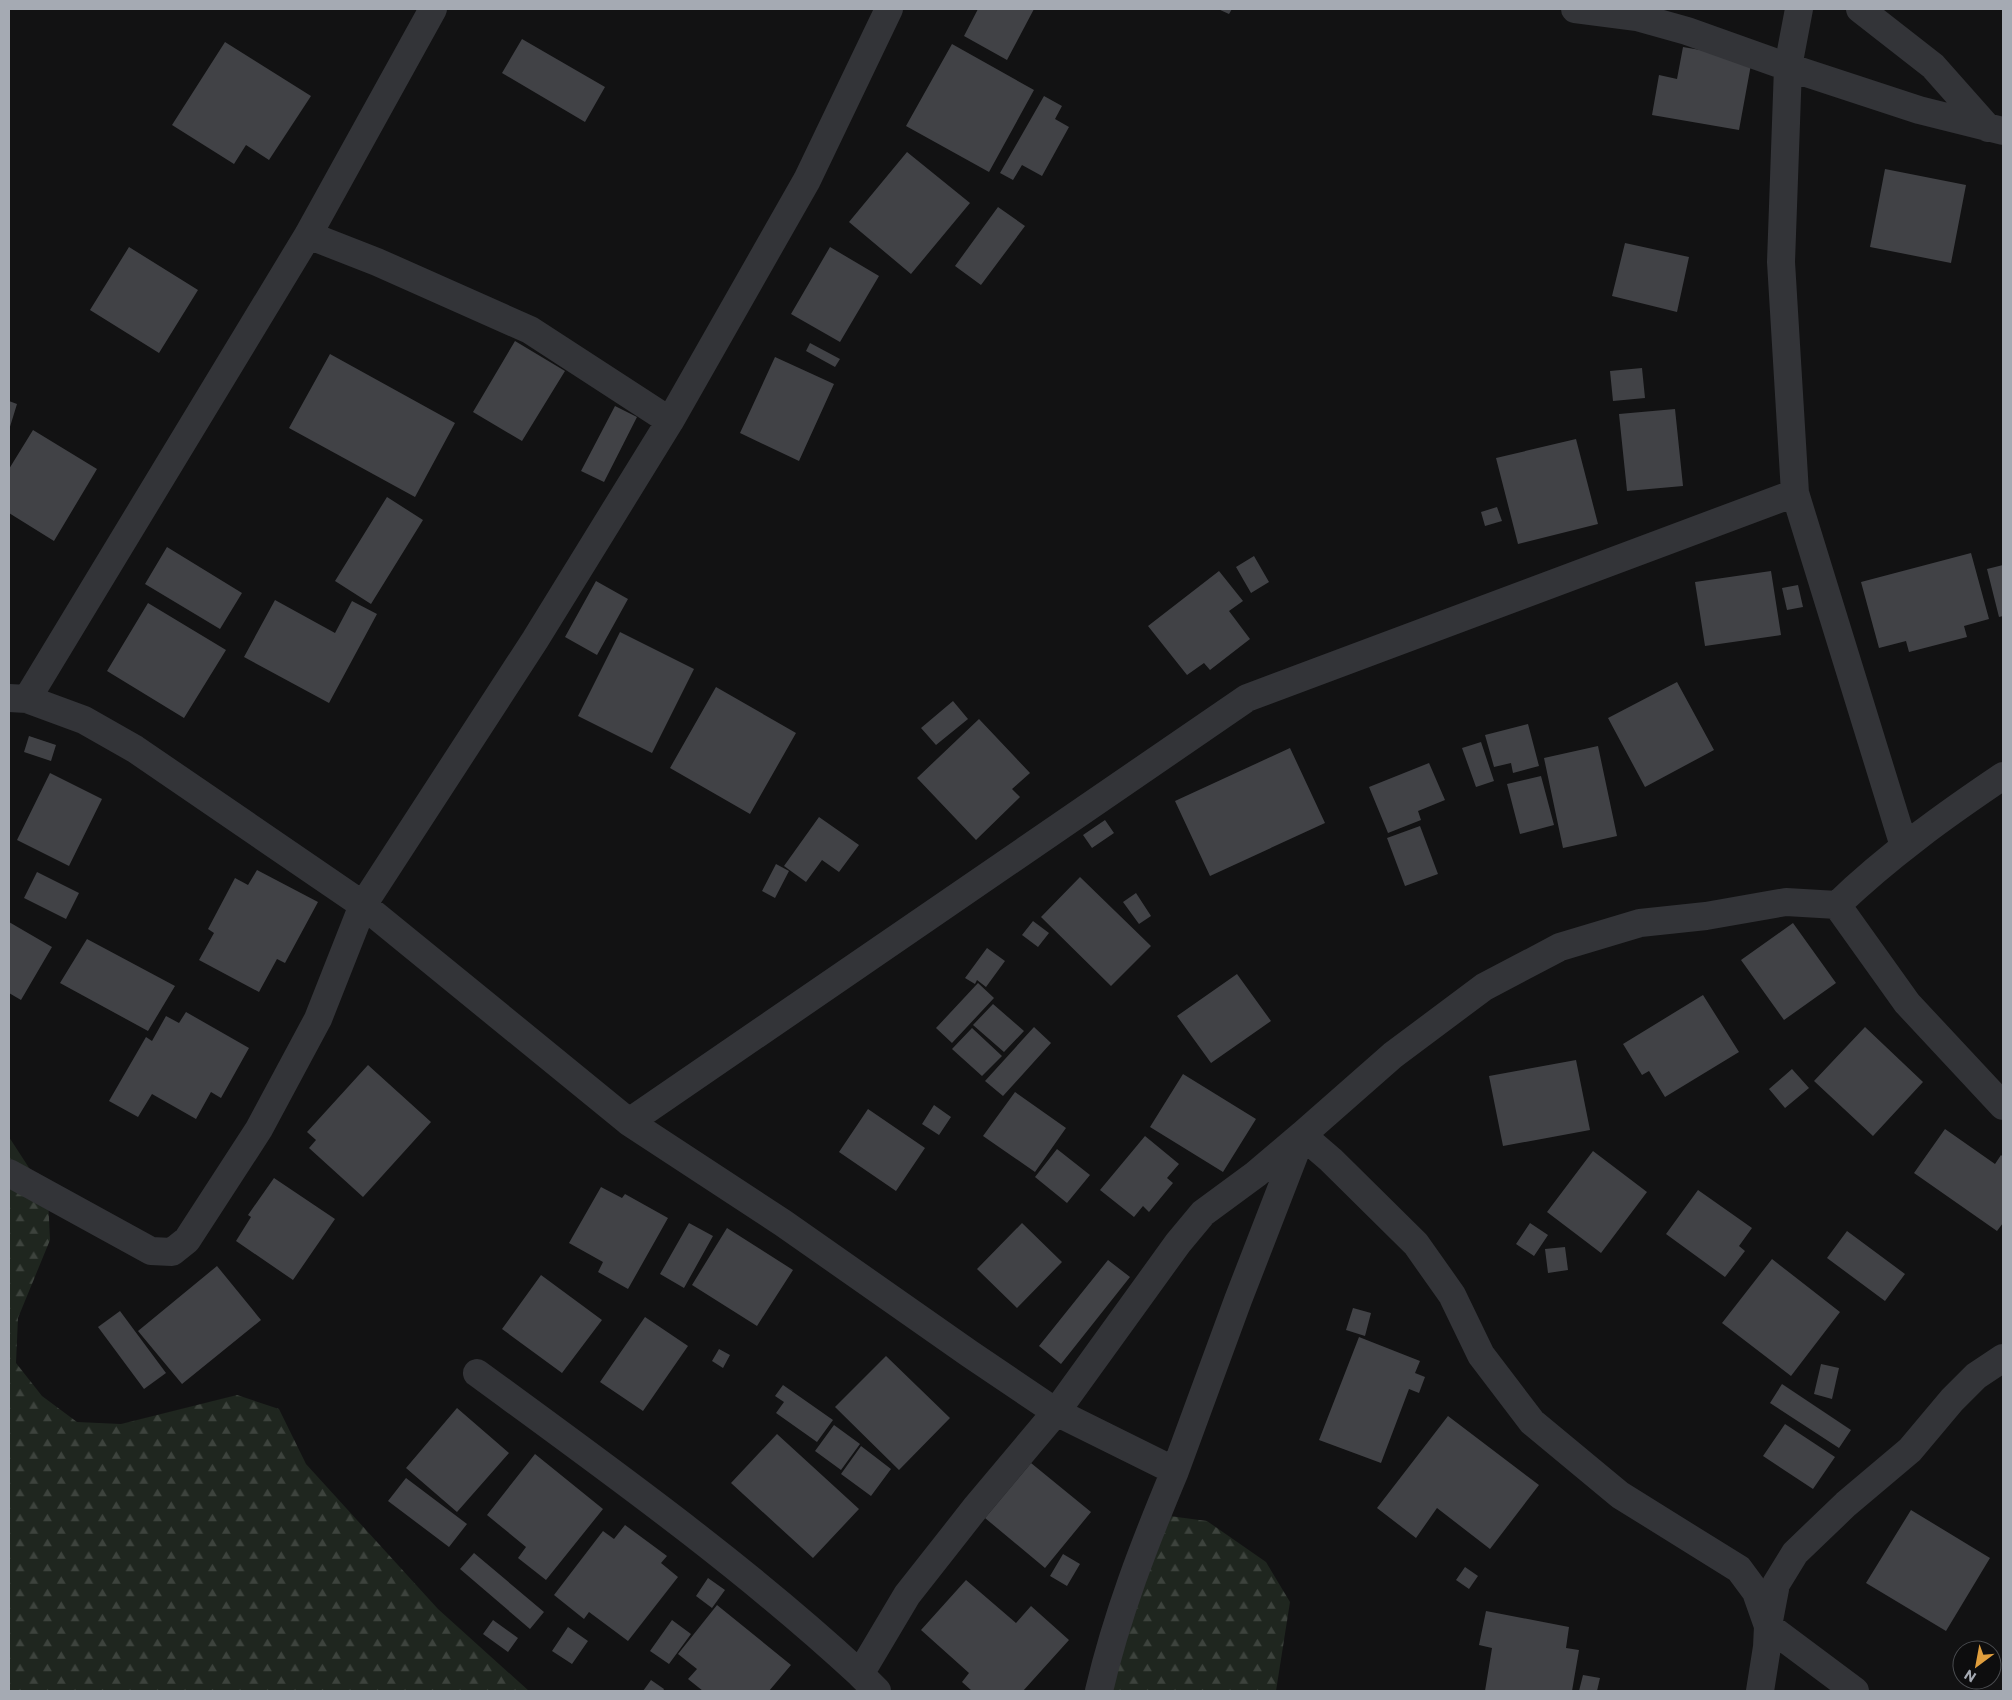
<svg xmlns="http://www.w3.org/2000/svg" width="2012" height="1700" font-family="Commissioner,sans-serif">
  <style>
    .forest { fill: url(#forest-firs) }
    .building { fill: #414246 }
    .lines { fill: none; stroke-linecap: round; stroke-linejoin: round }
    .minor { stroke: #333438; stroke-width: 28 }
  </style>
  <defs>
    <pattern id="forest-firs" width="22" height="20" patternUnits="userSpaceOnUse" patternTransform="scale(1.25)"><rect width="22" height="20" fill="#1f261f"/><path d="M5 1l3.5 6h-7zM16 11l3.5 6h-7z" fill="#3d433d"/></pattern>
  </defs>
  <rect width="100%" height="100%" fill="#121213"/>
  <!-- forest -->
  <path class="forest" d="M9,1137L48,1197L50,1240L18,1318L16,1363L42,1396L77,1422L121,1424L237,1395L279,1409L306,1464L438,1609L529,1691H9Z
    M1162,1515L1207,1521L1266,1562L1290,1602L1276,1691H1093Z"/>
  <!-- building -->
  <path class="building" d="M978,9H1034L1007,60L964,36Z
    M1218,9H1232L1229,14Z
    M522,39L605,87L585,122L502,73Z
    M225,42L311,96L269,160L246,145L234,164L172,125Z
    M952,44L1034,90L989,172L906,126Z
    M1683,47L1752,59L1739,130L1652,115L1659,75L1677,79Z
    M1044,96L1062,106L1055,119L1069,127L1042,176L1022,165L1013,180L1000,173Z
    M907,152L970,203L911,274L849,222Z
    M1885,169L1966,185L1951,263L1870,247Z
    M998,207L1025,226L981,285L955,266Z
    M1625,243L1689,257L1677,312L1612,296Z
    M129,247L198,290L159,353L90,310Z
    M830,247L879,276L840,342L791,314Z
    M515,341L565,371L522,441L473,412Z
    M810,343L840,359L835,367L806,351Z
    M330,354L455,423L415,497L289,428Z
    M775,357L834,384L799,461L740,433Z
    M1642,368L1645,398L1613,401L1610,371Z
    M9,401L17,404L9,430Z
    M615,406L637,417L604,482L581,471Z
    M1675,409L1683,486L1627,491L1619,414Z
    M33,430L97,469L54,541L9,513V469Z
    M1576,439L1598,524L1518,544L1496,458Z
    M387,497L423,520L371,604L335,581Z
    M1497,507L1502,521L1485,526L1481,512Z
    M167,547L242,593L220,629L145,584Z
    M1971,553L1989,619L1964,626L1967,637L1909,652L1906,641L1879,648L1861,582Z
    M1254,556L1269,582L1251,593L1236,567Z
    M2003,565V616L1999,617L1987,569Z
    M1219,571L1243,601L1229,611L1250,639L1210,670L1204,663L1187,675L1148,626Z
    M1771,571L1781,635L1705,646L1695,582Z
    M596,581L628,599L597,655L565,637Z
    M1798,585L1803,607L1787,610L1782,588Z
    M275,600L335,633L352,601L377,614L329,703L244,657Z
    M148,603L226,650L184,718L107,671Z
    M620,632L694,669L652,753L578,716Z
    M1677,682L1714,750L1645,787L1608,718Z
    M716,687L796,733L750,814L670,768Z
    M953,701L968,719L936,745L921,728Z
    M979,719L1030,773L1012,789L1020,797L976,840L917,778Z
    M1528,724L1539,766L1513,773L1511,763L1494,767L1485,735Z
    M29,736L56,745L51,761L24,752Z
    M1481,742L1494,781L1476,787L1462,748Z
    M1598,746L1617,836L1563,848L1544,758Z
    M1290,748L1325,823L1210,876L1175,801Z
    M1429,763L1445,800L1418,811L1421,820L1388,833L1369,787Z
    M50,773L102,799L69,866L17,840Z
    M1541,776L1554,825L1520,834L1507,784Z
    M819,817L859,845L839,872L822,860L806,882L784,866Z
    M1105,820L1114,833L1092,848L1083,835Z
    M1420,826L1438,874L1405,886L1387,838Z
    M776,864L789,871L775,898L762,891Z
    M257,870L318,902L285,963L277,959L259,992L199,960L214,933L208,929L235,878L248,885Z
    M37,872L79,893L66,919L24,898Z
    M1080,877L1151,946L1111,986L1041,917Z
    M1136,893L1151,916L1139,924L1123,902Z
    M1033,921L1049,933L1038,947L1022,935Z
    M9,922L52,947L21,1000L9,993Z
    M1793,923L1836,983L1784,1020L1741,960Z
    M87,939L175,986L148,1031L60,983Z
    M987,948L1005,961L986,987L977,980L975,984L965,978Z
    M1237,974L1271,1021L1211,1063L1177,1016Z
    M978,983L994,998L952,1043L936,1028Z
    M1703,995L1739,1052L1665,1097L1649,1071L1642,1075L1623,1044Z
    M993,1004L1024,1031L1004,1052L973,1025Z
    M186,1012L249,1048L221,1098L211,1092L196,1119L152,1094L138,1117L109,1101L146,1037L152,1041L166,1016L179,1023Z
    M1034,1027L1051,1043L1003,1096L985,1081Z
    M1865,1027L1923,1082L1873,1136L1814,1081Z
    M972,1028L1002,1056L982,1076L952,1049Z
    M1576,1060L1590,1130L1503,1146L1489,1076Z
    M368,1065L431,1122L363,1197L309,1148L316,1140L307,1132Z
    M1792,1069L1809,1088L1785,1108L1769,1089Z
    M1183,1074L1256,1119L1223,1172L1150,1127Z
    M1015,1092L1066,1128L1035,1172L983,1136Z
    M934,1105L951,1117L939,1135L922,1124Z
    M868,1109L925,1148L896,1191L839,1152Z
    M1945,1129L1995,1164L2001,1155L2003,1157V1223L1997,1231L1914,1173Z
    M1145,1136L1179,1164L1167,1178L1173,1183L1149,1212L1143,1206L1134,1217L1100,1190Z
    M1057,1149L1090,1175L1067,1203L1035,1177Z
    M1593,1151L1647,1192L1601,1253L1547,1212Z
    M274,1178L335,1219L293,1280L236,1241L251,1217L248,1215Z
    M601,1187L622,1198L625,1194L668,1218L628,1289L598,1272L603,1262L569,1243Z
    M1698,1190L1752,1228L1739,1246L1745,1251L1725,1277L1666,1234Z
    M689,1223L713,1236L684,1288L660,1274Z
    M1022,1223L1062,1262L1017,1308L977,1269Z
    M1530,1223L1548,1235L1534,1256L1516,1244Z
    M727,1228L793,1270L757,1326L692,1285Z
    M1847,1231L1905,1274L1885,1301L1827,1258Z
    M1565,1247L1568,1270L1548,1273L1545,1249Z
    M1772,1259L1840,1312L1791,1376L1722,1323Z
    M1108,1260L1130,1277L1061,1364L1039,1346Z
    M217,1266L261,1320L182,1384L138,1331Z
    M541,1275L602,1320L562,1373L502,1329Z
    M1353,1308L1371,1313L1365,1336L1346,1330Z
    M120,1311L166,1373L144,1389L98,1327Z
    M645,1317L688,1346L643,1411L600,1382Z
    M1359,1337L1420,1361L1415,1373L1425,1377L1419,1393L1409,1389L1381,1463L1319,1440Z
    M719,1349L730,1355L723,1368L712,1361Z
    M886,1356L950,1418L899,1470L835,1407Z
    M1821,1364L1839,1368L1832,1399L1814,1394Z
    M1782,1384L1851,1430L1839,1448L1770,1403Z
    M783,1385L833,1420L817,1442L776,1413L784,1402L775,1396Z
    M457,1408L509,1453L457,1512L406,1468Z
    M1448,1416L1539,1485L1490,1549L1437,1508L1416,1538L1377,1508Z
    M1785,1424L1835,1457L1813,1489L1763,1456Z
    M834,1425L860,1444L841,1470L815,1451Z
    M777,1434L859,1509L813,1558L731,1483Z
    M861,1446L891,1469L871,1496L841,1474Z
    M535,1454L603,1509L546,1580L518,1558L526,1547L487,1515Z
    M1031,1463L1091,1512L1045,1568L985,1518Z
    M406,1478L467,1524L449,1547L388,1501Z
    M1911,1510L1990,1558L1946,1631L1866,1583Z
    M625,1525L667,1556L661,1563L678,1577L628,1641L589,1612L584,1619L554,1595L603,1531L614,1539Z
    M474,1553L544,1612L530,1629L460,1569Z
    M1063,1554L1080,1564L1067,1586L1050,1576Z
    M1465,1567L1478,1576L1469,1589L1456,1580Z
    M708,1578L725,1590L712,1608L696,1596Z
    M966,1580L1016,1623L1031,1606L1069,1640L1023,1691H972L962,1682L969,1673L921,1630Z
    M717,1605L791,1665L769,1691H703L688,1679L697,1669L678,1654Z
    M1486,1611L1569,1627L1566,1648L1579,1650L1572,1691H1485L1492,1648L1479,1645Z
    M493,1620L518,1638L508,1652L483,1634Z
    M672,1620L691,1634L669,1664L650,1651Z
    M568,1627L588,1641L572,1664L552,1651Z
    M1583,1675L1600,1678L1597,1691H1579Z
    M651,1680L664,1689L663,1691H643Z"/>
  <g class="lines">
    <!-- minor -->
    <path class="minor" d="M1575,9L1637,17L1687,31L1788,67L1919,110L2003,131
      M1860,9L1933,66L1988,128
      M308,235L377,262L530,330L670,421
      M1795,493L1781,262L1788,67L1799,9
      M9,698L27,699L84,720L135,749L363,905L629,1122L783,1223L970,1354L1056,1412L1175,1471L1238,1300L1302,1135L1256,1174L1203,1213L1178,1243L1056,1412L977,1506L907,1595L860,1674C741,1564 608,1469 477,1373
      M27,699L308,235L433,9
      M2003,776C1945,815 1888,856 1837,905L1907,1003L2003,1106
      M1837,905L1786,902L1706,916L1640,923L1560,947L1484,987L1393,1055L1302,1135L1331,1160L1416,1244L1452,1295L1481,1355L1532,1422L1620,1495L1739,1569L1756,1592L1768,1626L1855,1691
      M629,1122L1247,698L1795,493L1904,846
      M9,1173L151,1251L172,1252L187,1240L259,1129L318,1019L363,905L535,640L670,421L807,180L889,9
      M860,1674L877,1691
      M1099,1691C1117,1614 1144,1545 1175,1471
      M1760,1691L1767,1647L1768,1626L1776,1584L1795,1553L1846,1504L1910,1450L1952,1400L1976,1376L2003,1358"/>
  </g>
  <!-- border -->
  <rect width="2012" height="1700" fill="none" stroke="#a5aab3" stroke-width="20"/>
  <!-- north arrow -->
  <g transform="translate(1977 1665) rotate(212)"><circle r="24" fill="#0d0d0e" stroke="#4a4c50"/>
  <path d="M0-4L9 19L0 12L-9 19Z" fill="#e09e3d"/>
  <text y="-8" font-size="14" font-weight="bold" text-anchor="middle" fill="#a5aab3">N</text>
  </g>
</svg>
